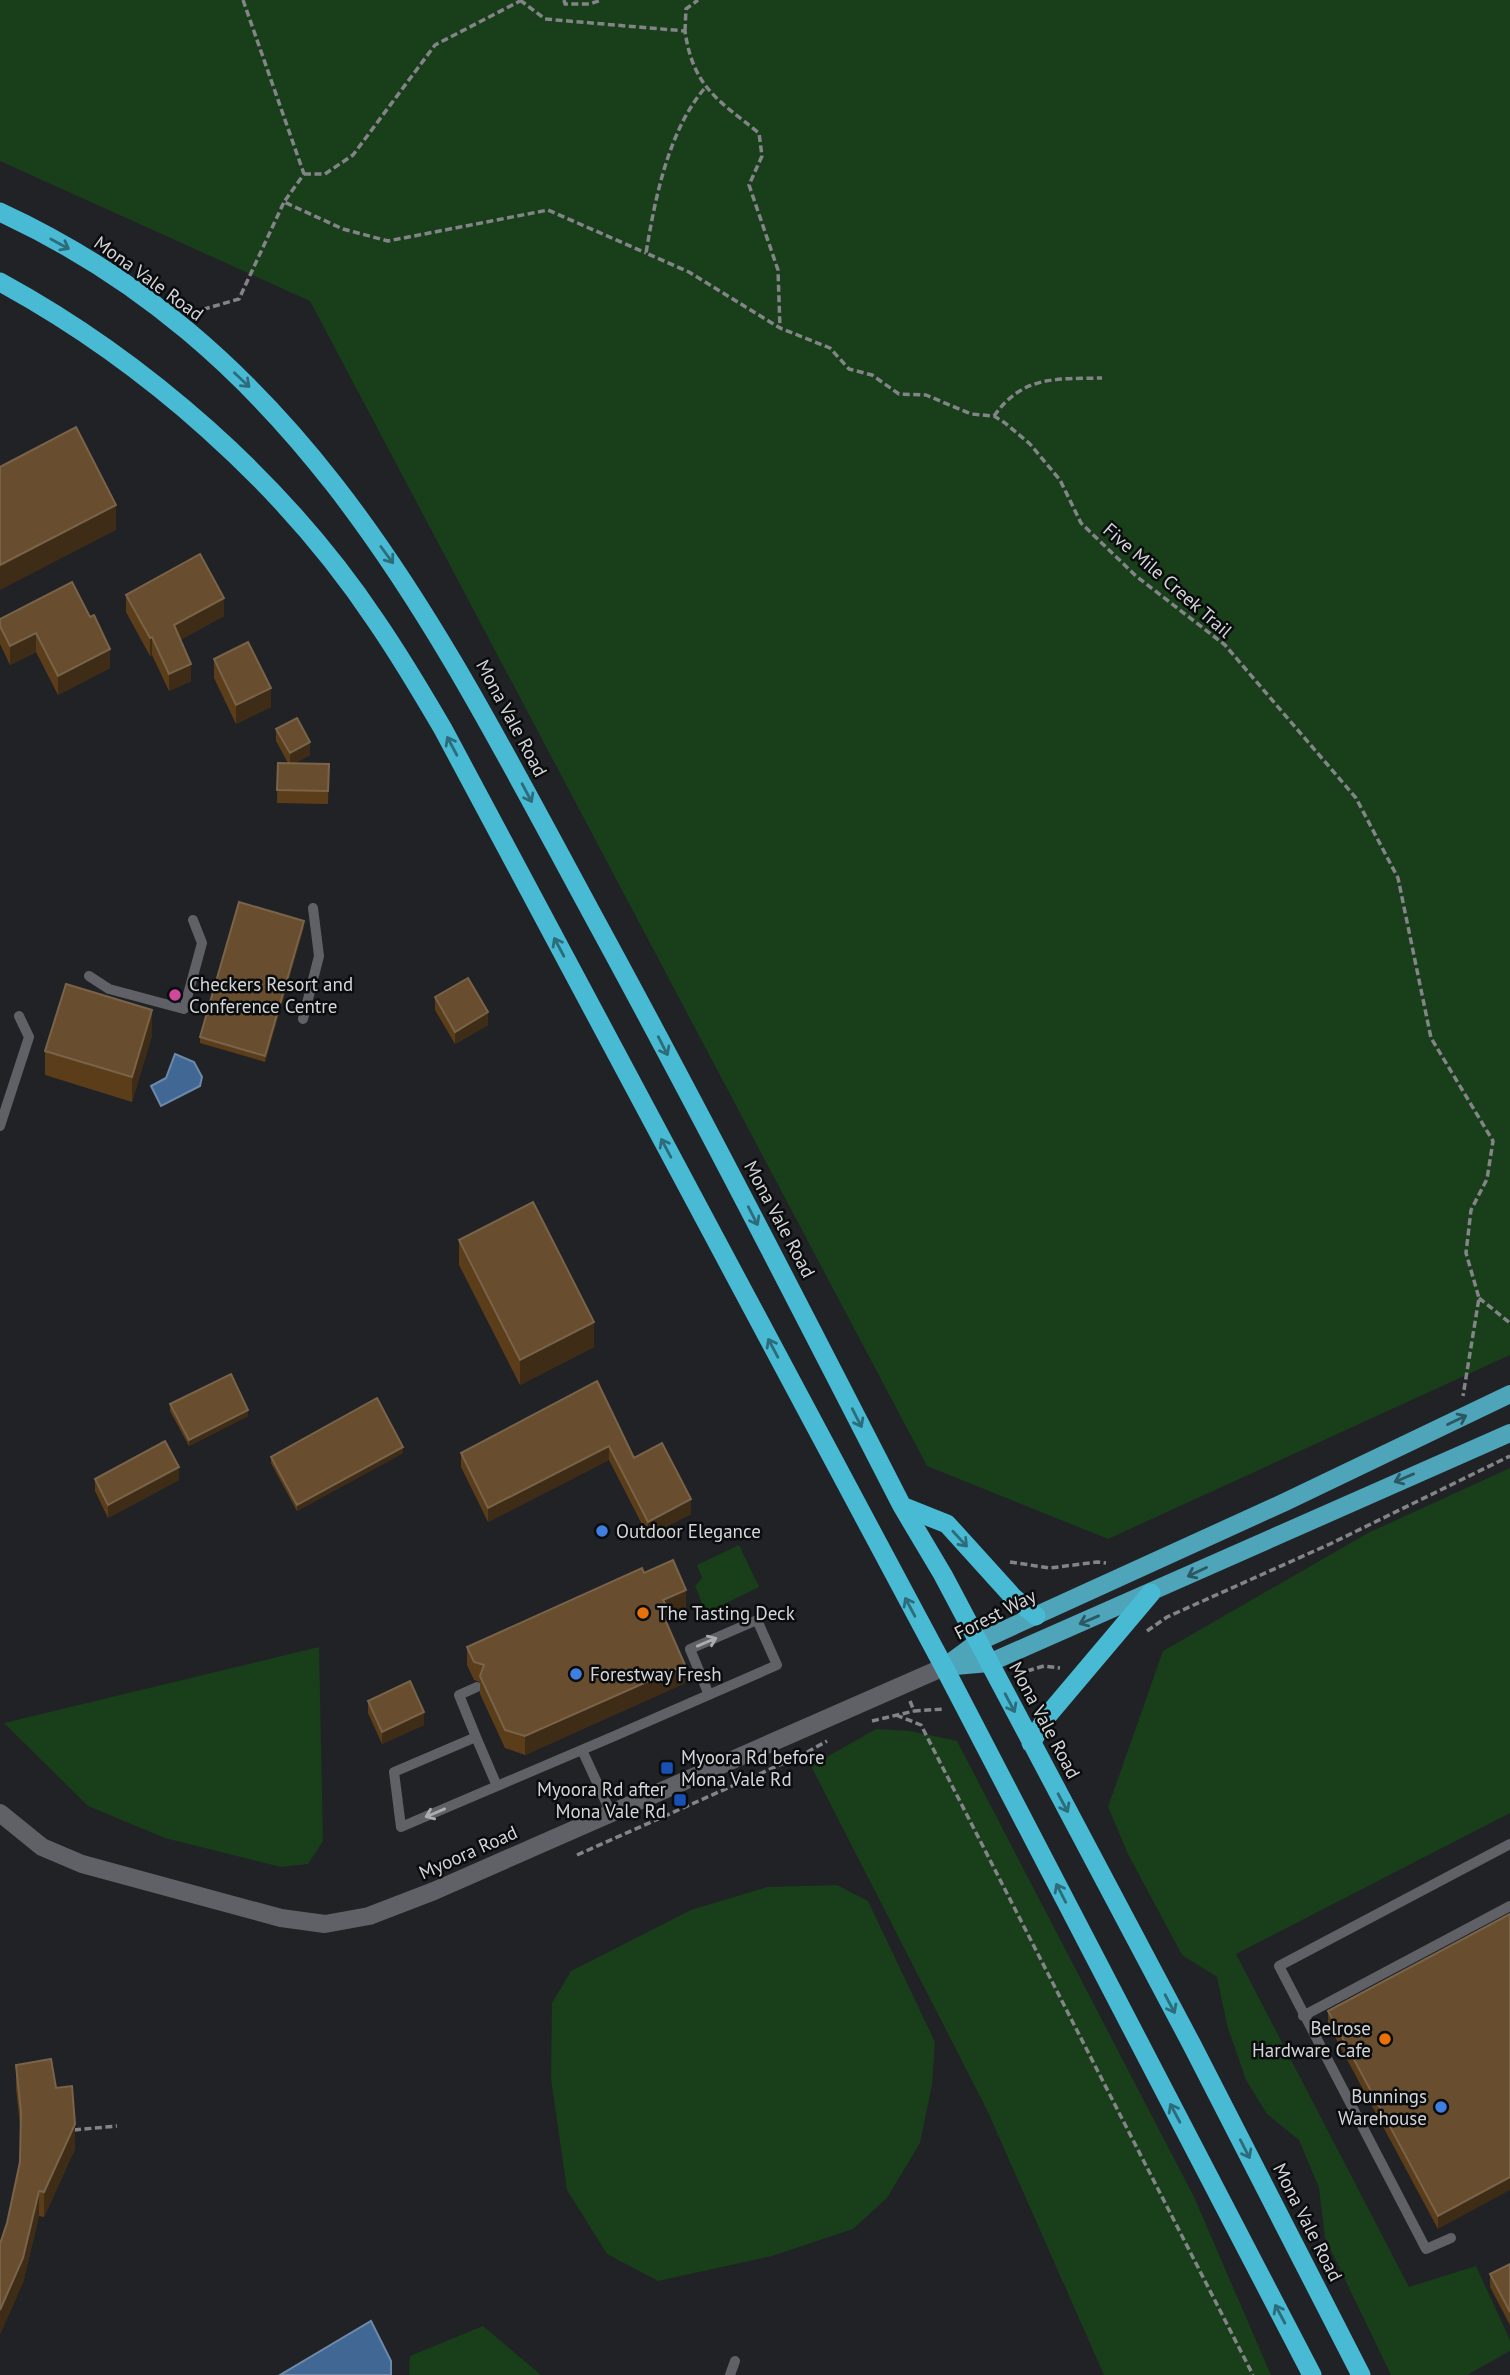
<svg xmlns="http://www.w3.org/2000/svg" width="1510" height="2375" font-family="'PT Sans',sans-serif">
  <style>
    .green { fill: #183e1a }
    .water { fill: #416895; stroke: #6d89a9; stroke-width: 2 }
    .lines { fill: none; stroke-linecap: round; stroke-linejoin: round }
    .path { stroke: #838487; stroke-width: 3.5; stroke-dasharray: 7 3.5; stroke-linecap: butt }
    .service { stroke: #606166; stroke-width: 10 }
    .minor { stroke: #606166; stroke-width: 18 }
    .primary { stroke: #4ea4b9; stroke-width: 18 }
    .trunk { stroke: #48bad4; stroke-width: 19 }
    .wall { fill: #5b3d1a }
    .shaded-wall { fill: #3e2c16 }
    .building { fill: #684e2f; stroke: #796349; stroke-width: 2 }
    .oneway { stroke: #2d6c7a }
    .oneway2 { stroke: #2c5863 }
    .oneway3 { stroke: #abacb0 }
    .hotel-dot { fill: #d1479c; stroke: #0b0c0d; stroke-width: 2.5 }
    .shop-dot { fill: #3f7fe0; stroke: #0b0c0d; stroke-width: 2.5 }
    .food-dot { fill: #e8710a; stroke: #0b0c0d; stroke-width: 2.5 }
    .transit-dot { fill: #1a4fb4; stroke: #0b0c0d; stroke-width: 2.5 }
    .labels { text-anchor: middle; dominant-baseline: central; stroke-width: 5; stroke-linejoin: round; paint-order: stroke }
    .street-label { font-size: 19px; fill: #d4d5d8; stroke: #0b0c0d }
    .poi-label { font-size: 19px; fill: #d4d5d8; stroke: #0b0c0d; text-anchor: start }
  </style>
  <rect width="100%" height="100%" fill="#212226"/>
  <!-- green -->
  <path class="green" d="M0,0H1510V1355L1108,1539L927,1466L310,301L0,161Z
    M1510,1468V1813L1236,1954L1409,2287L1476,2266L1510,2340V2351L1467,2375H1391L1325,2238L1319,2188L1299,2140L1267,2114L1246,2080L1227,2025L1217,1977L1182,1955L1128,1854L1108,1807L1163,1651L1368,1533Z
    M739,1545L759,1587L706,1613L695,1586L702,1578L697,1565Z
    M319,1647L323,1841L308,1864L281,1867L165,1838L88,1806L4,1723Z
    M876,1729L910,1731L957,1741L1194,2197L1271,2375H1104L987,2110L811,1766Z
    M837,1885L868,1901L935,2042L932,2085L920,2143L887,2198L853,2229L772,2256L658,2281L607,2254L567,2190L551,2079L552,2003L571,1971L691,1910L767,1887Z
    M483,2326L541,2375H409L410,2356Z"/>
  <!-- water -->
  <path class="water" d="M175,1054L194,1062L202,1077L200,1086L161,1106L151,1086L166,1078Z
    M371,2321L391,2361V2375H280Z"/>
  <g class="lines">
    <!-- path -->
    <path class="path" d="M243,0L304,174L284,202L343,229L388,241L548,210L646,253
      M520,0L545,19L685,31C693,87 718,100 759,133L762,156L749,185L778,270L780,328
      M564,0L565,4H589L602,0
      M685,31L686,9L698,0
      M704,89C668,132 655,199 646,253L689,272L780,328L830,348L849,369L872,375L899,394L926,395L971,414L994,416L1005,423L1030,444L1060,480L1081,523L1136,576L1225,645L1356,798L1398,878L1431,1038L1493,1141L1487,1179L1471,1210L1466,1253L1479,1298L1463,1396
      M304,174H325L353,155L435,45L520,1
      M195,316L201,310L239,299L284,202
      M994,416C1023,375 1056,379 1102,378
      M1479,1298L1510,1323
      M1010,1562L1050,1568L1097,1562L1106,1563
      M1147,1631L1167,1617L1330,1544L1510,1456
      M1017,1674L1044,1666L1060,1668
      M910,1701L914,1711L944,1709
      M896,1715L921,1725L1253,2375
      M872,1721L914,1711
      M577,1855L802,1755L827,1741
      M74,2130L117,2126"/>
    <!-- service -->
    <path class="service" d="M89,976L109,989L184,1009L202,943L193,920
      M303,1019L319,956L313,908
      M0,1126L29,1037L19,1016
      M476,1737L459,1695L477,1687
      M582,1750L610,1811
      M497,1786L476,1737L394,1772L401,1827C527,1774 652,1720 777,1665L757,1620L690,1649L709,1695
      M1303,2016L1510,1906
      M1451,2238L1426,2249L1279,1966L1510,1844
      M730,2375L735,2361"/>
    <!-- minor -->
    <path class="minor" d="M0,1813L42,1847L82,1864L281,1918L325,1924L369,1916L434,1891L944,1667"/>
    <!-- primary -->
    <path class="primary" d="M944,1667L978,1642L1285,1502L1510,1394
      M944,1667L989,1663L1510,1433"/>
    <!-- trunk -->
    <path class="trunk" d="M0,212C307,354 439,632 591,912C698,1108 800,1307 902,1506L943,1575L1192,2045L1361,2375
      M0,282C145,361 284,483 376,621C400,656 422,693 443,729L944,1667L1312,2375
      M902,1506L947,1524L1013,1597L1036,1616
      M1031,1743L1048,1715L1151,1593"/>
  </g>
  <!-- wall -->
  <path class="wall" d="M72,582L110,668L58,695L36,652L10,665L0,644V619Z
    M126,595L224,616L180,640L191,681L169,691L152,655L150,656L126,612Z
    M214,659L271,707L236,724L214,678Z
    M276,729L310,755L295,763L329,764L328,804L277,803L278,763H288L276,741Z
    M304,927L265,1062L200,1043V1037Z
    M435,997L488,1025L455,1044L435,1010Z
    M152,1035L132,1102L45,1075V1051Z
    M459,1240L594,1347L520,1385L459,1265Z
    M597,1381L634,1458L691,1514L648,1536L609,1460L488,1522L461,1467V1453Z
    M170,1404L248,1416L189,1446L170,1411Z
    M403,1453L297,1511L271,1463V1457Z
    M95,1479L179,1480L108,1518L95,1491Z
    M644,1573L686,1608L666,1617V1622L685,1683L525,1755L505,1748L480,1694V1682L474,1680L467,1665V1647Z
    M368,1701L424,1725L382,1744L368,1713Z
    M1510,1914L1438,2229L1328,2024V2011Z
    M16,2065L56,2088L75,2149L44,2217L39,2216L23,2283L7,2223L20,2162L21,2133L16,2089Z
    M1510,2264V2325L1490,2287V2274Z"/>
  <!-- shaded-wall -->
  <path class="shaded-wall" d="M116,505V530L0,590V565Z
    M224,598V616L174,643V625Z
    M36,633V652L10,665V646Z
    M152,637V655L150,656V638Z
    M110,649V668L58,695V676Z
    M191,664V681L169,691V674Z
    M271,688V707L236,724V705Z
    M310,742V755L290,766V753Z
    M304,921V927L265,1062V1056Z
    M152,1010V1035L132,1102V1077Z
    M488,1012V1025L455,1044V1032Z
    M594,1322V1347L520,1385V1360Z
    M248,1410V1416L189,1446V1440Z
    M609,1446V1460L488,1522V1508Z
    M403,1447V1453L297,1511V1505Z
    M179,1467V1480L108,1518V1505Z
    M691,1499V1514L648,1536V1522Z
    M686,1590V1608L666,1617V1624L660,1608L663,1600Z
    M685,1665V1683L525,1755V1736Z
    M424,1712V1725L382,1744V1732Z
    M75,2124V2149L44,2217V2192Z
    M1510,2177V2190L1438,2229V2216Z
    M39,2191V2216L23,2283L0,2335V2310Z"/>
  <!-- building -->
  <path class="building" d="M76,427L116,505L0,565V467Z
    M200,554L224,598L174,625L191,664L169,674L152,637L150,638L126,595Z
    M72,582L90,617L94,615L110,649L58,676L36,633L10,646L0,626V619Z
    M248,642L271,688L236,705L214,659Z
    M297,718L310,742L290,753L276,729Z
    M278,763L329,764L328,791L277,790Z
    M239,902L304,921L265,1056L200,1037Z
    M468,978L488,1012L455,1032L435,997Z
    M66,984L152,1010L132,1077L45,1051Z
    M533,1202L594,1322L520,1360L459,1240Z
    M231,1374L248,1410L189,1440L170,1404Z
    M597,1381L634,1458L662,1443L691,1499L648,1522L609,1446L488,1508L461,1453Z
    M377,1398L403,1447L297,1505L271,1457Z
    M165,1441L179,1467L108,1505L95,1479Z
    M673,1560L686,1590L663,1600L666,1605L660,1608L685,1665L525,1736L505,1730L480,1676L484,1665L474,1662L467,1647L642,1568L644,1573Z
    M410,1681L424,1712L382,1732L368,1701Z
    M1510,1914V2177L1438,2216L1328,2011Z
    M51,2059L56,2088L72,2086L75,2124L44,2192L39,2191L23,2258L0,2310V2244L7,2223L20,2162L21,2112L16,2065Z
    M1510,2264V2312L1490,2274Z"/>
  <!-- one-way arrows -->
  <defs><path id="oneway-shaft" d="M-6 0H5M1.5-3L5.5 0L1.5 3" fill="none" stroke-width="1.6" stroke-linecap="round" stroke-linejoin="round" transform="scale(1.75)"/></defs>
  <g class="oneway">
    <use href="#oneway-shaft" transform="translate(60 244) rotate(29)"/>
    <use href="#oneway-shaft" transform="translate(242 380) rotate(43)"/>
    <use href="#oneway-shaft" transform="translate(387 555) rotate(54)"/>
    <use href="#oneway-shaft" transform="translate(452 746) rotate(-118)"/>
    <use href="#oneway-shaft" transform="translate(527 793) rotate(62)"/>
    <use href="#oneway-shaft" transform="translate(559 947) rotate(-118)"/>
    <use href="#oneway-shaft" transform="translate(663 1046) rotate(63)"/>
    <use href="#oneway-shaft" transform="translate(666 1148) rotate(-118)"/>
    <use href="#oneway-shaft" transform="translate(753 1216) rotate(63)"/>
    <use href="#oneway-shaft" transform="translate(773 1348) rotate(-118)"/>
    <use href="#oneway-shaft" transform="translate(857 1418) rotate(63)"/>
    <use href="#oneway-shaft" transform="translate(960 1539) rotate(47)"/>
    <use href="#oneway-shaft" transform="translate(910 1607) rotate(-118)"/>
    <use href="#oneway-shaft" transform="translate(1010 1703) rotate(62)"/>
    <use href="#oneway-shaft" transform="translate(1063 1803) rotate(62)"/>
    <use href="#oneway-shaft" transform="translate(1061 1893) rotate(-117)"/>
    <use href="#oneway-shaft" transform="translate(1170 2004) rotate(62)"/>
    <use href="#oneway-shaft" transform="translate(1175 2113) rotate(-118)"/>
    <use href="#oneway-shaft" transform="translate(1245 2149) rotate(63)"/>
    <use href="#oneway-shaft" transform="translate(1280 2314) rotate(-118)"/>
  </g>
  <g class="oneway2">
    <use href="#oneway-shaft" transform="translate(1457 1420) rotate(-26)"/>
    <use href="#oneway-shaft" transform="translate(1404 1478) rotate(157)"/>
    <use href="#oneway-shaft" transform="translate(1197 1572) rotate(155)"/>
    <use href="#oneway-shaft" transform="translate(1089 1620) rotate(157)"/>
  </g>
  <g class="oneway3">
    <use href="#oneway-shaft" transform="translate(707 1642) rotate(-23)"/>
    <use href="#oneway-shaft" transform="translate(435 1813) rotate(157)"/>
  </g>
  <!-- markers -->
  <circle class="hotel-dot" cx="175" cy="995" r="7"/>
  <g class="shop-dot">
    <circle cx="602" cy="1531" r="7"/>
    <circle cx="576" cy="1674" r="7"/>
    <circle cx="1441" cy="2107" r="7"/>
  </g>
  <g class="food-dot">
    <circle cx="643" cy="1613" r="7"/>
    <circle cx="1385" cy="2039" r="7"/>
  </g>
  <g class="transit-dot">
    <rect x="660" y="1761" width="14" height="14" rx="3.5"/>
    <rect x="673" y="1793" width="14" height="14" rx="3.5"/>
  </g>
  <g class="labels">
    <!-- street labels -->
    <g class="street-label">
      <text transform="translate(149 278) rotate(36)">Mona Vale Road</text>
      <text transform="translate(1168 580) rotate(41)">Five Mile Creek Trail</text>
      <text transform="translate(512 718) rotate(62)">Mona Vale Road</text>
      <text transform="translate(780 1219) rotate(62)">Mona Vale Road</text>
      <text transform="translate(995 1614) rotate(-27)">Forest Way</text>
      <text transform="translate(1045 1720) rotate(62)">Mona Vale Road</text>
      <text transform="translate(468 1852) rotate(-24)">Myoora Road</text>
      <text transform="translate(1308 2222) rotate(63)">Mona Vale Road</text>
    </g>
    <!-- poi labels -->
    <g class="poi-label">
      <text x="189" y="984">Checkers Resort and<tspan x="189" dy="22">Conference Centre</tspan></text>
      <text x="616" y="1531">Outdoor Elegance</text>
      <text x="657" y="1613">The Tasting Deck</text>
      <text x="590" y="1674">Forestway Fresh</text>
      <text x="681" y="1757">Myoora Rd before<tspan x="681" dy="22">Mona Vale Rd</tspan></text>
      <text x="666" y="1789" text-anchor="end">Myoora Rd after<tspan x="666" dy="22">Mona Vale Rd</tspan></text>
      <text x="1371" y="2028" text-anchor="end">Belrose<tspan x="1371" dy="22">Hardware Cafe</tspan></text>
      <text x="1427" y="2096" text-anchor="end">Bunnings<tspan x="1427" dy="22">Warehouse</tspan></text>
    </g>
  </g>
</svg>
